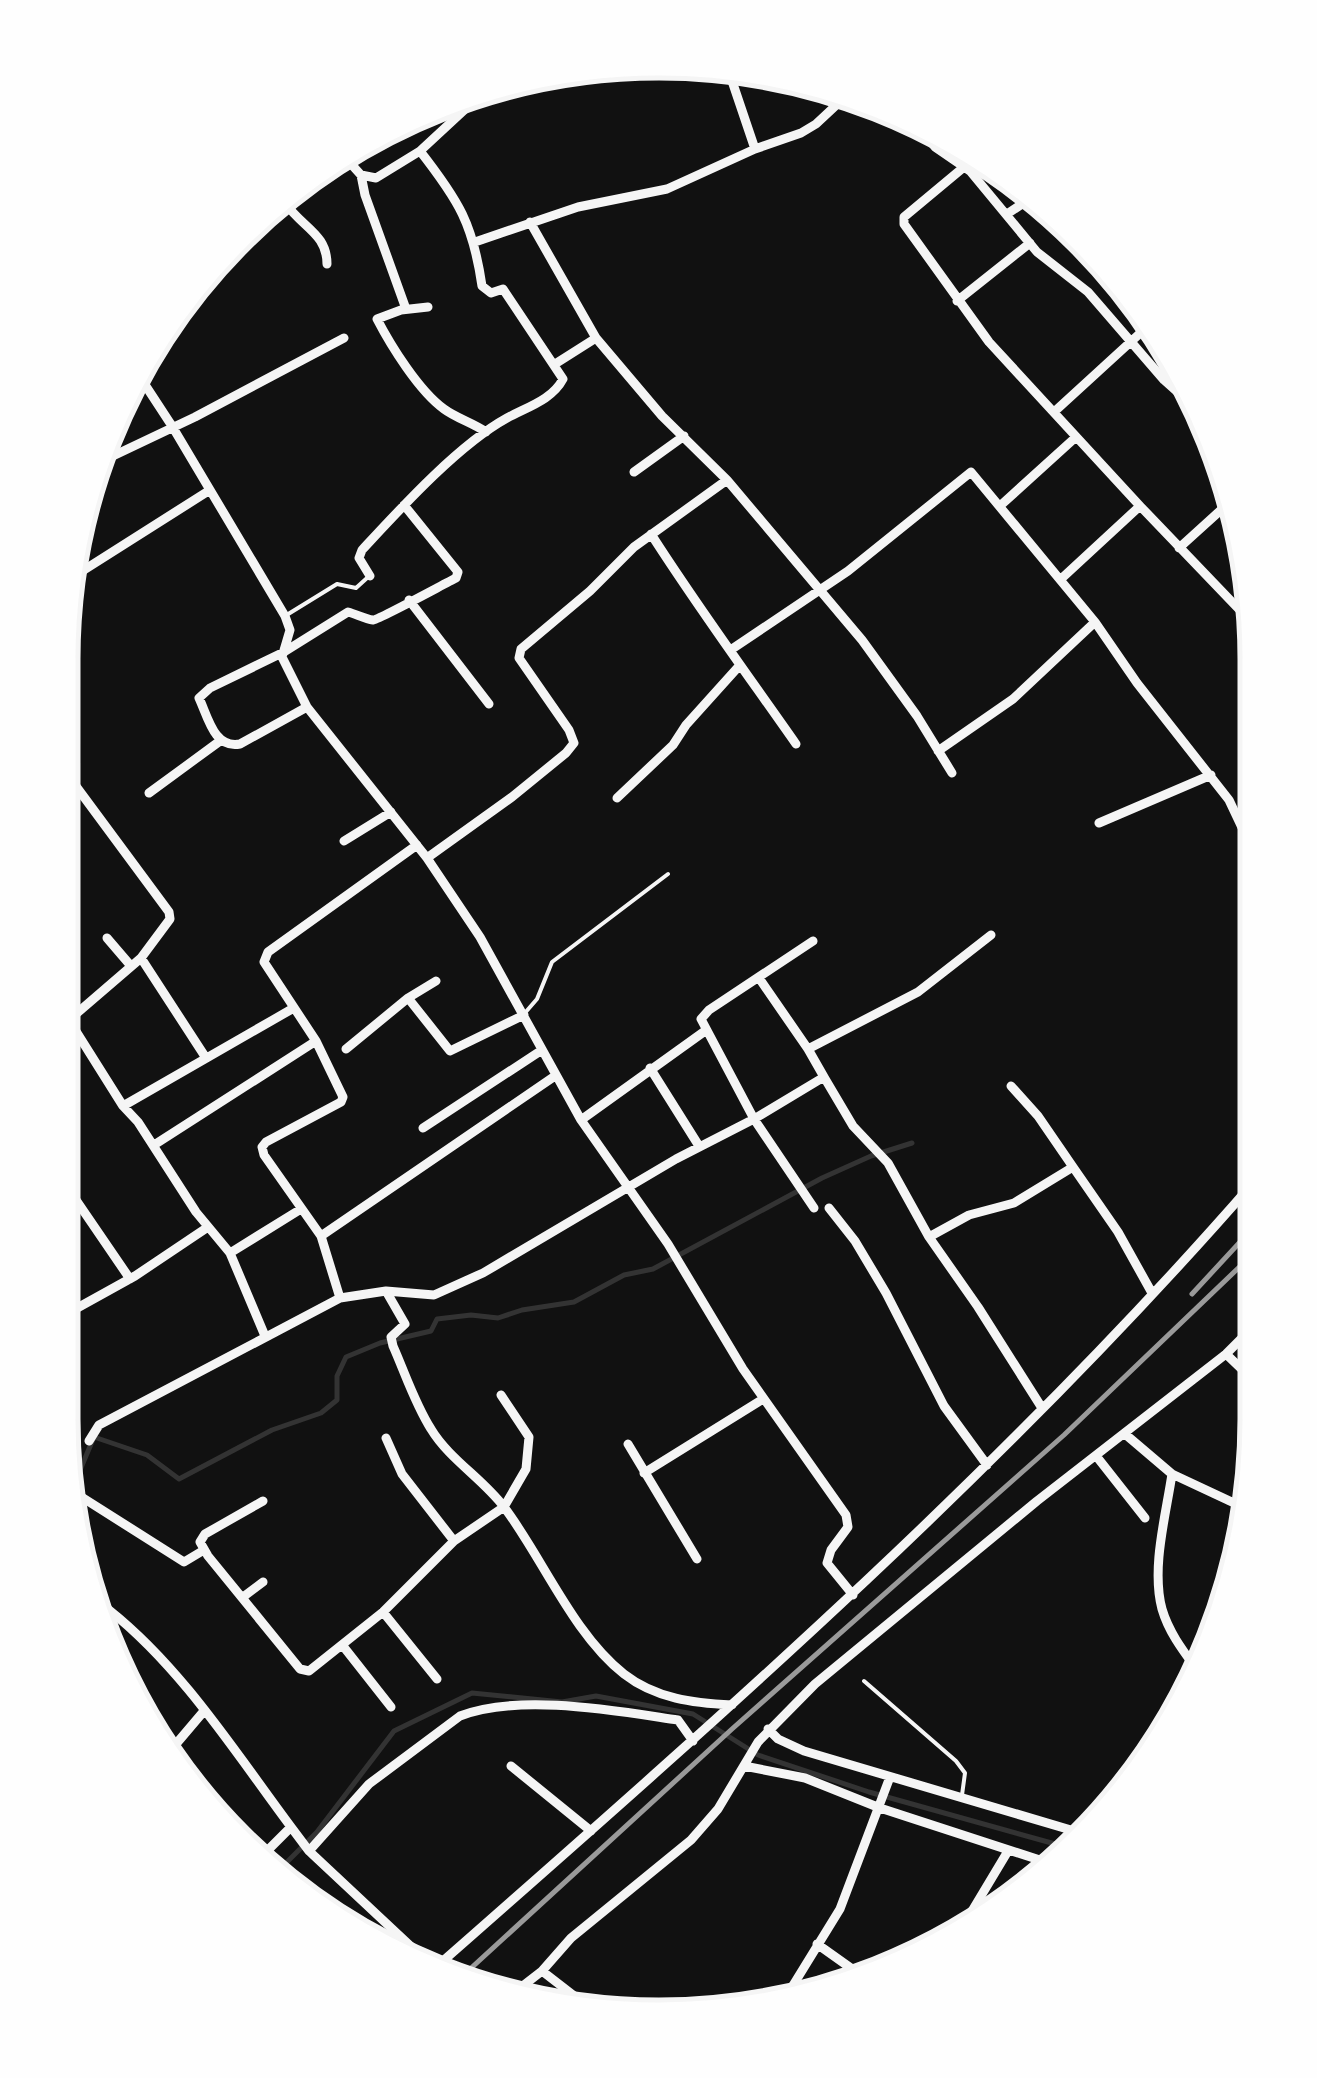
<svg xmlns="http://www.w3.org/2000/svg" width="1317" height="2078" font-family="Poppins,sans-serif">
  <style>
    .lines { fill: none; stroke-linecap: round; stroke-linejoin: round }
    .stream { stroke: #333; stroke-width: 5 }
    .service { stroke: #f5f5f5; stroke-width: 4 }
    .minor { stroke: #f5f5f5; stroke-width: 9 }
    .rail { stroke: #9a9a9a; stroke-width: 5 }
    .rim { fill: none; stroke: #f5f5f5; stroke-width: 5 }
  </style>
  <rect width="100%" height="100%" fill="#111"/>
  <g class="lines">
    <!-- stream -->
    <path class="stream" d="M72,1489L94,1437L147,1455L179,1479L272,1430L321,1413L337,1400V1376L346,1357L380,1343L431,1331L437,1319L471,1315L498,1318L522,1310L574,1302L624,1275L653,1269L822,1178L871,1156L912,1143
      M275,1874L317,1832L394,1731L472,1693L562,1702L596,1696L693,1714L758,1755L869,1792L1066,1847"/>
    <!-- service -->
    <path class="service" d="M285,616L337,584L356,588L367,578
      M524,1014L537,999L552,962L668,874
      M864,1681L956,1761L965,1773L962,1795"/>
    <!-- minor -->
    <path class="minor" d="M730,75L755,149
      M926,136L935,147L970,171L1037,252L1088,292L1164,380L1202,414
      M343,155L361,175L376,178L420,151L474,101
      M964,167L904,217V224L989,342L1140,506
      M361,175L365,195L406,309
      M286,204C303,228 327,234 327,264
      M1007,214L1034,196
      M530,222L596,338L662,416L727,480L862,640L917,716L952,773
      M475,242L578,207L667,189L755,149L801,133L816,124L846,96
      M957,301L1030,243
      M428,307L401,310L377,319C391,346 419,391 444,409C456,418 473,423 486,432
      M555,364L596,338
      M138,374L172,426L285,616L290,630L282,657L307,707L427,858L480,937L581,1120L668,1244L743,1369L846,1515L848,1527L831,1550L827,1563L853,1595
      M1054,412L1148,326
      M96,464L195,417L344,338
      M634,472L684,436
      M1001,505L1076,437
      M651,534C697,606 747,674 796,744
      M1179,548L1232,500
      M370,576L359,558L362,550C400,509 458,445 507,418C527,407 552,400 563,379L503,289L491,293L482,286C473,224 459,201 420,151
      M1061,579L1140,506L1256,627
      M65,582L210,490
      M409,600L489,704
      M732,649L848,571L971,472L1095,622L1137,683L1229,800L1247,838L1255,840
      M307,707L240,744C214,749 208,717 199,698L210,688L284,652L348,612C356,614 365,619 373,620C378,620 444,584 456,578L458,572L404,505
      M938,751L1013,699L1095,622
      M149,793L220,741
      M617,798L673,745L686,725L740,665
      M1099,823L1211,775
      M344,841L391,812
      M427,858L512,797L566,753L574,743L569,730L519,658L521,649L590,591L634,547L727,480
      M107,938L131,966
      M813,941L709,1010L701,1019L754,1119L814,1208
      M141,958L206,1058
      M759,978L808,1049
      M408,998L436,981
      M62,1009L123,1106L138,1122L196,1212L230,1253L265,1336
      M62,1026L141,958L170,919L169,912L64,770
      M316,1041L343,1097L341,1102L266,1142L262,1147L264,1155L321,1236L340,1298
      M346,1049L408,998L450,1051L524,1015
      M650,1068L699,1146
      M824,1077L853,1126L888,1163L929,1237L978,1307L1042,1408
      M123,1106L292,1009
      M581,1120L705,1031
      M423,1128L542,1050
      M154,1145L316,1041L264,962L268,952L417,845
      M1073,1167L1118,1232L1152,1293
      M61,1178L130,1279
      M829,1208L855,1241L886,1293L944,1406L987,1465
      M321,1236L555,1076
      M929,1237L969,1215L1014,1203L1073,1167L1038,1116L1011,1086
      M230,1253L301,1209
      M386,1291L405,1324L391,1337L393,1346C405,1373 415,1404 431,1429C449,1459 483,1479 504,1507C542,1557 573,1634 624,1674C656,1699 694,1703 732,1705
      M61,1317L135,1276L208,1227
      M1226,1354L1252,1379
      M1125,1434L1172,1474L1249,1510
      M386,1438L402,1474L454,1541
      M89,1441L99,1425L340,1298L386,1291L434,1295L483,1273L676,1159L754,1119L824,1077L808,1049L918,992L991,935
      M628,1444L697,1559
      M1097,1457L1145,1518
      M644,1473L763,1399
      M1172,1474C1166,1515 1151,1568 1162,1609C1169,1633 1184,1652 1198,1671
      M72,1491L184,1562L204,1550
      M263,1501L205,1534L200,1542L208,1556L300,1669L309,1671L383,1612L454,1541L504,1507L526,1469L529,1437L501,1395
      M243,1597L263,1582
      M109,1610C182,1668 235,1752 291,1827
      M383,1612L437,1679
      M343,1646L391,1707
      M768,1729L778,1739L804,1751L1081,1833
      M165,1757L204,1711
      M511,1766L591,1831
      M744,1766L805,1778L880,1808L1049,1863
      M309,1851L435,1969
      M260,1858L291,1827L309,1851L369,1784L460,1716C519,1693 616,1711 678,1720L693,1741
      M960,1931L1008,1851
      M817,1944L862,1976
      M434,1969C718,1719 1004,1469 1253,1183
      M542,1971L595,2012
      M511,1995L542,1971L571,1938L691,1840L718,1809L758,1742L815,1684L1037,1501L1226,1354L1253,1327
      M784,2000L840,1909L890,1777"/>
    <!-- rail -->
    <path class="rail" d="M1192,1294L1253,1228
      M457,1981L732,1729L1064,1435L1253,1254"/>
  </g>
  <!-- crop -->
  <path d="M0 0H1317V2078H0ZM659 78H659A581 581 0 0 1 1240 659V1419A581 581 0 0 1 659 2000H659A581 581 0 0 1 78 1419V659A581 581 0 0 1 659 78Z" fill="#fefefe" fill-rule="evenodd"/>
  <path class="rim" d="M659 78H659A581 581 0 0 1 1240 659V1419A581 581 0 0 1 659 2000H659A581 581 0 0 1 78 1419V659A581 581 0 0 1 659 78Z"/>
</svg>
